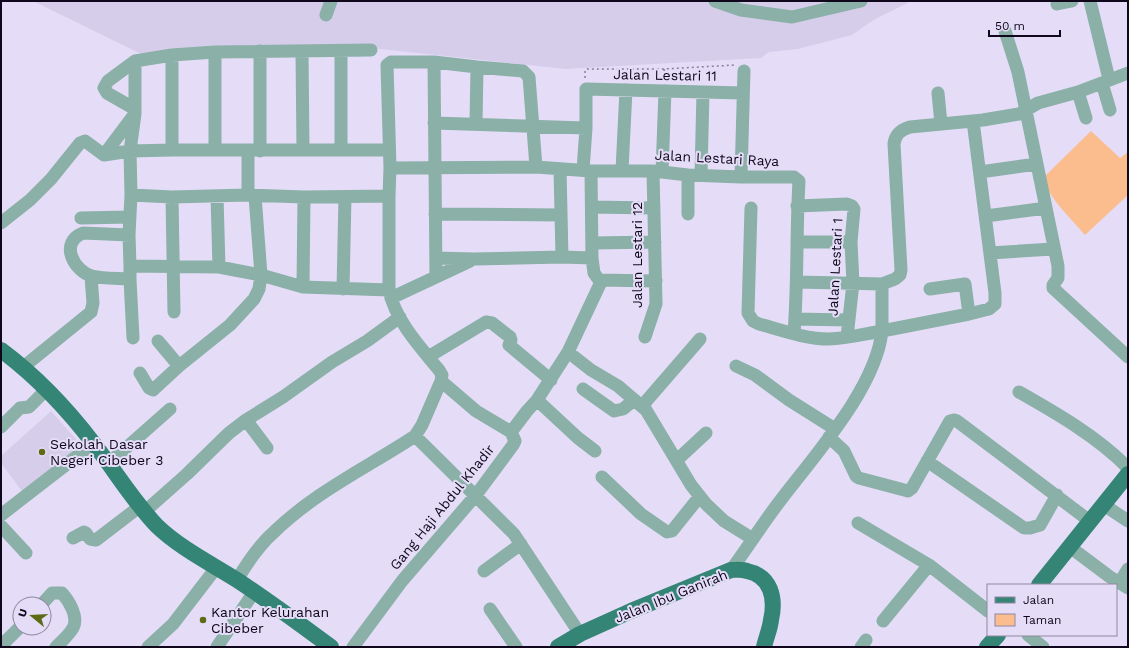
<svg xmlns="http://www.w3.org/2000/svg" width="1129" height="648" font-family="'Work Sans',sans-serif">
  <style>
    .built { fill: #d6cdeb }
    .green { fill: #fbbd8d }
    .lines { fill: none; stroke-linecap: round; stroke-linejoin: round }
    .path { stroke: #877e97; stroke-width: 1.5; stroke-dasharray: 2 3; stroke-linecap: butt }
    .minor { stroke: #8ab0a7; stroke-width: 13 }
    .major { stroke: #348576; stroke-width: 16 }
    .poi-dot { fill: #5d6b15; stroke: #e5ddf8; stroke-width: 1.5 }
    .labels { text-anchor: middle; dominant-baseline: central; stroke-width: 4; stroke-linejoin: round; paint-order: stroke }
    .street-label { font-size: 14px; fill: #10071d; stroke: #e5ddf8 }
    .poi-label { font-size: 14px; fill: #10071d; stroke: #e5ddf8; text-anchor: start }
  </style>
  <rect width="100%" height="100%" fill="#e5ddf8"/>
  <!-- built -->
  <path class="built" d="M33,1H912L875,19L852,35L798,49L769,52L761,58L565,69L352,46L141,54Z
    M51,411L83,447L24,494L1,463V456Z"/>
  <!-- green -->
  <path class="green" d="M1091,131L1120,158L1128,152V195L1085,235C1070,217 1050,200 1043,178Z"/>
  <g class="lines">
    <!-- path -->
    <path class="path" d="M664,69L665,79
      M585,78V72L586,69H664L735,65"/>
    <!-- minor -->
    <path class="minor" d="M715,1L741,10L792,17L861,1
      M1090,1L1108,75
      M1057,4L1072,1
      M326,15L331,1
      M1005,31L1018,72L1058,266V278L1053,285V288L1128,357
      M302,51L303,150
      M215,52V150
      M172,55V150
      M434,62L436,276
      M1102,83L1110,110
      M1078,92L1086,118
      M938,93L941,124
      M135,109L107,93L104,88L108,81L135,61L172,55L215,52L371,50
      M434,123L586,128
      M476,123L477,67
      M341,150V51
      M260,151V51
      M104,155L134,115
      M390,168L536,167L591,171H653L688,175L741,177H794L799,181C796,232 798,282 794,333
      M560,169L562,257
      M583,170L586,128V89L743,93
      M622,170L626,90
      M662,172L665,91
      M980,172L1036,164
      M701,175L703,92
      M741,177L744,71
      M131,195L172,197L248,195L304,197L389,196
      M248,195V150
      M217,196L219,267
      M172,197L174,312
      M797,206L847,204L852,206L854,209L851,242L853,283L847,337
      M592,207L654,208
      M435,214L561,215
      M688,214V175
      M986,216L1046,208
      M81,218L130,217
      M1,223L30,200L51,179L80,143L85,141L104,155L130,151L172,150H389
      M129,235L83,233C58,243 75,272 92,276C104,279 118,278 130,279
      M797,242H851
      M593,243L655,242
      M990,253L1053,249
      M436,258L474,259L562,257L592,258
      M130,266L219,267L261,275L303,287L389,290
      M599,280L656,281
      M797,282L882,284L895,279L900,275L901,270L894,144C895,134 901,130 910,127L983,120L1019,114L1038,103L1078,92L1128,73
      M882,284V331L969,314L989,309L995,304V293L973,121
      M303,287L304,197
      M343,289L345,197
      M930,289L965,284L969,314
      M391,298L470,261
      M795,319L849,320
      M645,337L656,304L653,171
      M133,338L130,279V266L129,235L131,195L130,151L135,114V61
      M158,341L179,366
      M568,352L591,370L618,386L646,410L691,485L706,504L724,521L753,539
      M428,357L486,322L492,323L510,337L511,340L509,345L551,380
      M736,366L755,375L789,400L835,429
      M22,368L91,312L93,303L91,276
      M140,373L149,388L153,390L179,366L230,325L254,299L259,289L261,275L255,196
      M441,381L476,411L511,432
      M583,389L614,411L623,409L634,400
      M1019,392C1056,413 1098,437 1128,468
      M537,400L578,438L595,451
      M642,406L700,339
      M246,420L267,448
      M1,427L20,408L29,407L46,390
      M415,436L514,534L580,634
      M829,437L844,451L856,476L859,478L908,491L912,488L950,421L954,420L957,421L1091,522
      M677,460L706,433
      M927,461L1024,528H1030L1040,525L1057,495
      M109,463L170,409
      M602,477L641,514L667,532L672,531L700,496
      M1104,505L1128,521
      M144,512L187,474L229,433L246,420L283,397L332,362L367,341L400,317
      M1,515L94,443
      M858,523L929,565L988,611
      M1,526L26,553
      M73,538L84,532L86,533L90,539L96,540L139,507
      M1070,547L1110,577L1128,588
      M731,570C748,547 763,523 780,501C814,456 876,388 882,331C864,334 846,339 829,339C805,339 781,330 759,324L753,321L748,313L751,208
      M484,571L521,544
      M237,580C247,563 259,545 274,532C315,492 368,467 415,436L422,425L441,381L442,375L439,370C420,347 395,320 389,290V196L390,168L387,65L391,62H434L477,67L523,71L529,77L536,167
      M1120,582L1128,569
      M42,604L52,593H62C69,601 79,617 73,628C69,635 62,641 56,647
      M490,609L516,647
      M883,621L929,565
      M1028,635L1043,647
      M1,646L20,627
      M148,647L173,624L216,568
      M217,647L254,592
      M353,647L402,581L476,495L513,445L515,441L511,432L527,411L537,400L568,352L600,284L599,280L594,273L592,258L591,171
      M861,647L866,640"/>
    <!-- major -->
    <path class="major" d="M1,350C36,376 68,410 94,444C116,472 133,501 157,526C180,548 210,563 237,580C269,601 300,624 331,647
      M1039,585L1128,474
      M558,647L580,634L631,611L731,570C736,570 742,569 747,571C771,576 776,598 771,620C770,629 766,638 764,647
      M987,647L998,635"/>
  </g>
  <!-- markers -->
  <g class="poi-dot">
    <circle cx="42" cy="452" r="4"/>
    <circle cx="203" cy="620" r="4"/>
  </g>
  <g class="labels">
    <!-- street labels -->
    <g class="street-label">
      <text transform="translate(665 75) rotate(1)">Jalan Lestari 11</text>
      <text transform="translate(717 158) rotate(3)">Jalan Lestari Raya</text>
      <text transform="translate(637 255) rotate(-90)">Jalan Lestari 12</text>
      <text transform="translate(835 267) rotate(-87)">Jalan Lestari 1</text>
      <text transform="translate(442 507) rotate(-51)">Gang Haji Abdul Khadir</text>
      <text transform="translate(671 596) rotate(-22)">Jalan Ibu Ganirah</text>
    </g>
    <!-- poi labels -->
    <g class="poi-label">
      <text x="50" y="444">Sekolah Dasar<tspan x="50" dy="16">Negeri Cibeber 3</tspan></text>
      <text x="211" y="612">Kantor Kelurahan<tspan x="211" dy="16">Cibeber</tspan></text>
    </g>
  </g>
  <!-- border -->
  <rect width="1129" height="648" fill="none" stroke="#10071d" stroke-width="4"/>
  <!-- legend -->
  <rect x="987" y="584" width="130" height="52" fill="#e5ddf8" stroke="#9087a0"/>
  <rect x="995" y="597" width="20" height="6" fill="#348576" stroke="#9087a0"/>
  <text x="1023" y="604" font-size="12" fill="#10071d">Jalan</text>
  <rect x="995" y="614" width="20" height="12" fill="#fbbd8d" stroke="#9087a0"/>
  <text x="1023" y="624" font-size="12" fill="#10071d">Taman</text>
  <!-- north arrow -->
  <g transform="translate(32 616) rotate(288)"><circle r="19" fill="#e5ddf8" stroke="#9087a0"/>
  <path d="M0-3L7 15L0 10L-7 15Z" fill="#5d6b15"/>
  <text y="-6" font-size="11" font-weight="bold" text-anchor="middle" fill="#10071d">U</text>
  </g>
  <!-- scale -->
  <path d="M989 30v6h71v-6" fill="none" stroke="#10071d" stroke-width="2"/>
  <text x="995" y="30" font-size="12" fill="#10071d" stroke="#e5ddf8" stroke-width="3" paint-order="stroke">50 m</text>
</svg>
